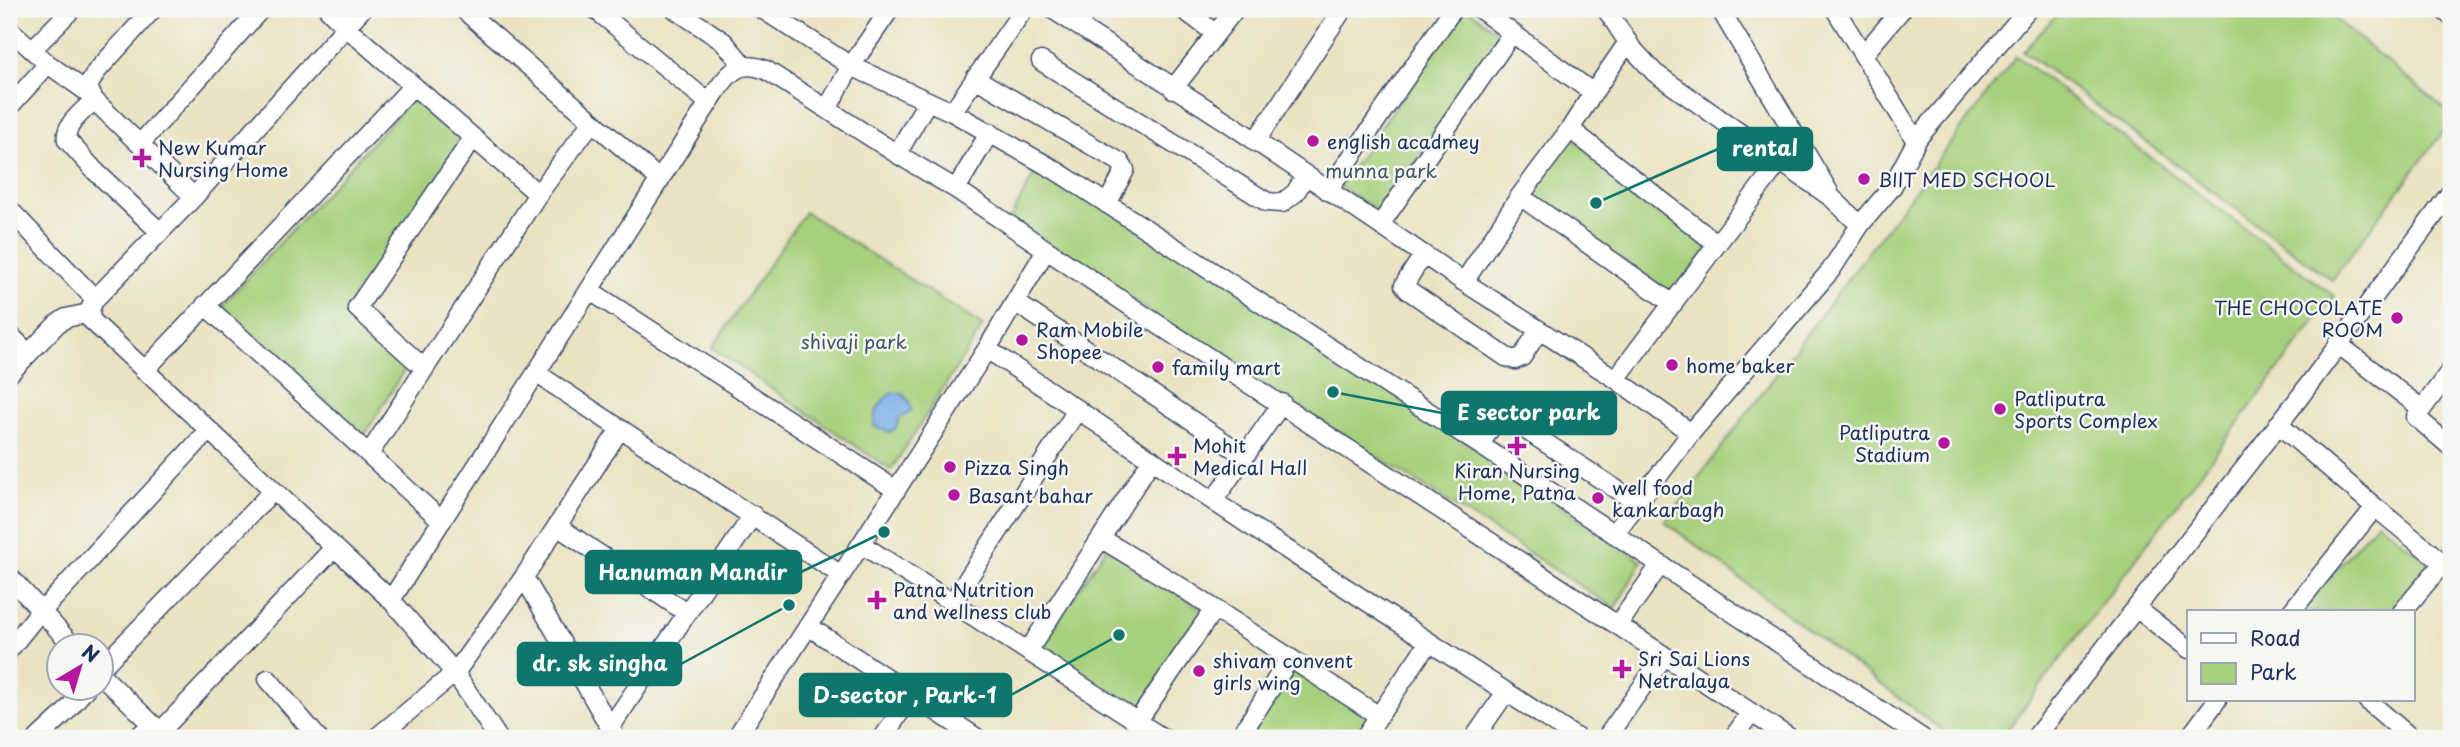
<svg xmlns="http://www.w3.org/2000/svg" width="2460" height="747" font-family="'Playpen Sans',sans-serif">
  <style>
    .green { fill: #a7d07b; stroke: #61806c; stroke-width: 2 }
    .water { fill: #7ab1e9; stroke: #4a70a4; stroke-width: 2 }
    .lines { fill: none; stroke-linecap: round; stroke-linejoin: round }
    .minor-casing { stroke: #3a4a6d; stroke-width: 21 }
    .minor { stroke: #fff; stroke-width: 18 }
    .poi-dot { fill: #b5179e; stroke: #f6f6f2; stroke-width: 2.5 }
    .labels { text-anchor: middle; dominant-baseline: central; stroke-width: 5; stroke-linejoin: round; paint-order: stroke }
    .poi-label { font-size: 19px; fill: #1b2f5e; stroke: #f6f6f2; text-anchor: start }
    .park-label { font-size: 19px; fill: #3e5765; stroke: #f6f6f2 }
    .leader { fill: none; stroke: #0f766e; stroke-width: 2.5 }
    .callout-dot { fill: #0f766e; stroke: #f6f6f2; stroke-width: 2.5 }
    .callout { fill: #0f766e; stroke: #0f766e; stroke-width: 2.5 }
    .callout-label { font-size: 21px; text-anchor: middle; font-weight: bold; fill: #fff }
  </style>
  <rect width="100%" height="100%" fill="#f6f6f2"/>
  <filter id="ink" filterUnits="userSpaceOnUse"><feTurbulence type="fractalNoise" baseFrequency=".0143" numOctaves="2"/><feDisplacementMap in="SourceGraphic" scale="14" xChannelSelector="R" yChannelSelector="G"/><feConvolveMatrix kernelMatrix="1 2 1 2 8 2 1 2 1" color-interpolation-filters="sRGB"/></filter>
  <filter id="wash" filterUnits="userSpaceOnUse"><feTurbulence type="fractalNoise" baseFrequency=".00686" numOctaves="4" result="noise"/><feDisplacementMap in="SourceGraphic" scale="28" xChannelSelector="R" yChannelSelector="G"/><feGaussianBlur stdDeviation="1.57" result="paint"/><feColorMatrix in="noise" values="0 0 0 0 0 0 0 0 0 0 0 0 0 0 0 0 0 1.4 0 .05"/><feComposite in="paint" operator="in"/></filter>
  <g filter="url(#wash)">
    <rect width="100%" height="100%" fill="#eae2c0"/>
    <!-- green -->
    <path class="green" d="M1464,9H1468L1503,36L1381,212L1339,187Z
      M2062,9H2323L2451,114V121L2332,280L2023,51Z
      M2016,56L2334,296L2001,738H1952L1665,522Z
      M413,98L465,141L346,313L408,364L364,436L222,306Z
      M1572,138L1708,248L1673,295L1530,196Z
      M1043,157L1642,561L1615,608L1009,222Z
      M805,212L983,326L891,470L712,348Z
      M2377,522L2431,563L2391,612H2299Z
      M1107,547L1205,612L1138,714L1036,647L1044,642Z
      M1296,663L1371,714L1354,738H1248Z"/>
    <!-- water -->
    <path class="water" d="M892,393H902L909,401L911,410L906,415L899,418C898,426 896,430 888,432L874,426C873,413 881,400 892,393Z"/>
  </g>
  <g filter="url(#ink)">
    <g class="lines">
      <defs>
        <path id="minor" d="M153,9L96,72L88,87L94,100L194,197
          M328,9L346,27L538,194
          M362,9L194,197L95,299L91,307L90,319L391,600L455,673L498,738
          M463,9L660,180
          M595,9L709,103
          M675,9L724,42L744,66
          M762,9L851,66L952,112L1055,170L1480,445L1922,738
          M1052,9L1229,123L1464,282L1616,379L1691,433
          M1183,9L1215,33
          M1480,9L1593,93L1628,42
          M1606,9L1631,47L1655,73L1832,198L1860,225
          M1720,9L1829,192
          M1835,9L1916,141
          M2442,9L2451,16
          M1077,25L1089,9
          M9,29L48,64L90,94
          M32,50L72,9
          M1863,55L1902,9
          M1041,61L1267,202L1282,203L1295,193L1305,177
          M975,78L1120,162L1125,170L1107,204
          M1173,89L1235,9
          M94,100C84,111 64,124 67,140L95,171L160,232
          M9,107L48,64
          M827,109L851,66L890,9
          M952,112L1024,9
          M1570,129L1717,244L1616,379
          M1255,142L1343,9
          M140,144L261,9
          M897,154L927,102
          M956,189L990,132
          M1328,191L1453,9
          M1520,196L1673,304
          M9,209L95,299
          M1380,225L1512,33
          M1717,244L1780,161
          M1423,255L1404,285L1408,290L1506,357L1515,360L1522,357L1539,330
          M1464,282L1520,196L1570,129L1593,93
          M589,290L896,490
          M1015,302L1245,456
          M205,305L442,521
          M9,334L28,353
          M2338,344L2422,409
          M987,349L1246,523L1577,738
          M424,368L357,308L473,138
          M2451,370L2416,417L2451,447
          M144,371L413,86
          M536,373L841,575
          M9,374L57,324L66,318L89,313
          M2278,424L2375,507
          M1480,445L1500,413L1637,503
          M369,454L538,194L592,122
          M1214,500L1282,403
          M557,526L687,613
          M1614,534L1691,433L1831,270L1860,225L1892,187L1918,138L2028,9
          M1102,539L1184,589L1379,716
          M861,544L1163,738
          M9,576L73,646
          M524,577L616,738
          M391,600L717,90C731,70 741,60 766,70L897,154L956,189L1133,308L1790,738
          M952,603L1078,409
          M2136,608L2189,649
          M2291,612L2375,507L2443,563L2402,612
          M1618,625L1660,565
          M808,626L977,738
          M9,650L41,610L44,609L208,431
          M1028,651L1152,459
          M102,667L273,491
          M102,676L167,738
          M268,679L318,738
          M2367,700L2411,738
          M1137,722L1214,609
          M610,728L753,515
          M160,732L334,548
          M38,738L65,713L86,688
          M137,738L152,724
          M376,738L455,673L524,577L620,429
          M736,738L987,349L1046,250
          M883,738L911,695
          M1239,738L1290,658
          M1364,738L1428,643
          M1474,738L1506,692
          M1606,738L1664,656
          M1733,738L1750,714
          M2035,738L2299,398L2451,192
          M2189,738L2217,700"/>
      </defs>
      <!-- minor casing -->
      <use href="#minor" class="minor-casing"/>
      <!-- minor -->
      <use href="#minor" class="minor"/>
    </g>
  </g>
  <!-- markers -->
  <g class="poi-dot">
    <circle cx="1313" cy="141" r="7"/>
    <path d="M138.5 147.5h7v7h7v7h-7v7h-7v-7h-7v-7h7z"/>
    <circle cx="1864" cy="179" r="7"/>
    <circle cx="2397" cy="318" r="7"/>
    <circle cx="1022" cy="340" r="7"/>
    <circle cx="1672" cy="365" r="7"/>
    <circle cx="1158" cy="367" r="7"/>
    <circle cx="2000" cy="409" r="7"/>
    <circle cx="1944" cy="443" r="7"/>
    <path d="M1513.5 435.5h7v7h7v7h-7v7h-7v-7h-7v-7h7z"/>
    <path d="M1173.5 445.5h7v7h7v7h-7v7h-7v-7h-7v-7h7z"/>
    <circle cx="950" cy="467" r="7"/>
    <circle cx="954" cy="495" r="7"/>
    <circle cx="1598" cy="498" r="7"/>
    <path d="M873.5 589.5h7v7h7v7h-7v7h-7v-7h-7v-7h7z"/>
    <path d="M1618.5 658.5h7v7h7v7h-7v7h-7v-7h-7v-7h7z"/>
    <circle cx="1199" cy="671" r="7"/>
  </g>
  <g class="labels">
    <!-- poi labels -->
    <g class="poi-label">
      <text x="1327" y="141">english acadmey</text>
      <text x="158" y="147">New Kumar<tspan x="158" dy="22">Nursing Home</tspan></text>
      <text x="1878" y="179">BIIT MED SCHOOL</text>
      <text x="2383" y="307" text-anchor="end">THE CHOCOLATE<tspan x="2383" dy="22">ROOM</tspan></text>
      <text x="1036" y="329">Ram Mobile<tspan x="1036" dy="22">Shopee</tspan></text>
      <text x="1686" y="365">home baker</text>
      <text x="1172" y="367">family mart</text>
      <text x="2014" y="398">Patliputra<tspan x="2014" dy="22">Sports Complex</tspan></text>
      <text x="1930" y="432" text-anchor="end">Patliputra<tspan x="1930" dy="22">Stadium</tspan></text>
      <text x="1193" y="445">Mohit<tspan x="1193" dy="22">Medical Hall</tspan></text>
      <text x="964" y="467">Pizza Singh</text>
      <text x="1517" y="470" text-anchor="middle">Kiran Nursing<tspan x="1517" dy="22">Home, Patna</tspan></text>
      <text x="1612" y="487">well food<tspan x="1612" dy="22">kankarbagh</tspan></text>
      <text x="968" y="495">Basant bahar</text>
      <text x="893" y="589">Patna Nutrition<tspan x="893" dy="22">and wellness club</tspan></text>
      <text x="1638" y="658">Sri Sai Lions<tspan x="1638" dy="22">Netralaya</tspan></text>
      <text x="1213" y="660">shivam convent<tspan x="1213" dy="22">girls wing</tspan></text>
    </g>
    <!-- park labels -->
    <g class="park-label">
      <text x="1381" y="170">munna park</text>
      <text x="854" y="341">shivaji park</text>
    </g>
  </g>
  <!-- callouts -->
  <path class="leader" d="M1596 203L1718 149M1333 392L1442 413M884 532L801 572M789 605L681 664M1119 635L1011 695"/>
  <g class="callout-dot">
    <circle cx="1596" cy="203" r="7"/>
    <circle cx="1333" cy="392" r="7"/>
    <circle cx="884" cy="532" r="7"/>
    <circle cx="789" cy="605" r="7"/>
    <circle cx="1119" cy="635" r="7"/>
  </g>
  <g class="callout">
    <rect x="1718" y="128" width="94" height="42" rx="7"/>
    <rect x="1442" y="392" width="174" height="42" rx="7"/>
    <rect x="586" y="551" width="215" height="42" rx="7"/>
    <rect x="518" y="643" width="163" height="42" rx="7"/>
    <rect x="800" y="674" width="211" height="42" rx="7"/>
  </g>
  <g class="callout-label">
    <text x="1765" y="156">rental</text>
    <text x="1529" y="420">E sector park</text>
    <text x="693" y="580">Hanuman Mandir</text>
    <text x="600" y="671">dr. sk singha</text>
    <text x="905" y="703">D-sector , Park-1</text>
  </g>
  <!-- margin -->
  <rect width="2460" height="747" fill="none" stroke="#f6f6f2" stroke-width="35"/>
  <!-- legend -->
  <rect x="2187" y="610" width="228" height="91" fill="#f6f6f2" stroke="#9ea6b7" stroke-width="2"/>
  <rect x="2201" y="633" width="35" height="10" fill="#ffffff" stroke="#9ea6b7" stroke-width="2"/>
  <text x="2250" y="646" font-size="21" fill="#1b2f5e">Road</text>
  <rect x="2201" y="663" width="35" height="21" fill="#a7d07b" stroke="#9ea6b7" stroke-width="2"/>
  <text x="2250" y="680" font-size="21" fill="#1b2f5e">Park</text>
  <!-- north arrow -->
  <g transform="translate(80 667) rotate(38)"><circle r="33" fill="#f6f6f2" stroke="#9ea6b7" stroke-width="2"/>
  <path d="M0-5L12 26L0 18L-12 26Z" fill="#b5179e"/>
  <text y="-10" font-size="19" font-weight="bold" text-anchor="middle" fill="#1b2f5e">N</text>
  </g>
</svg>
